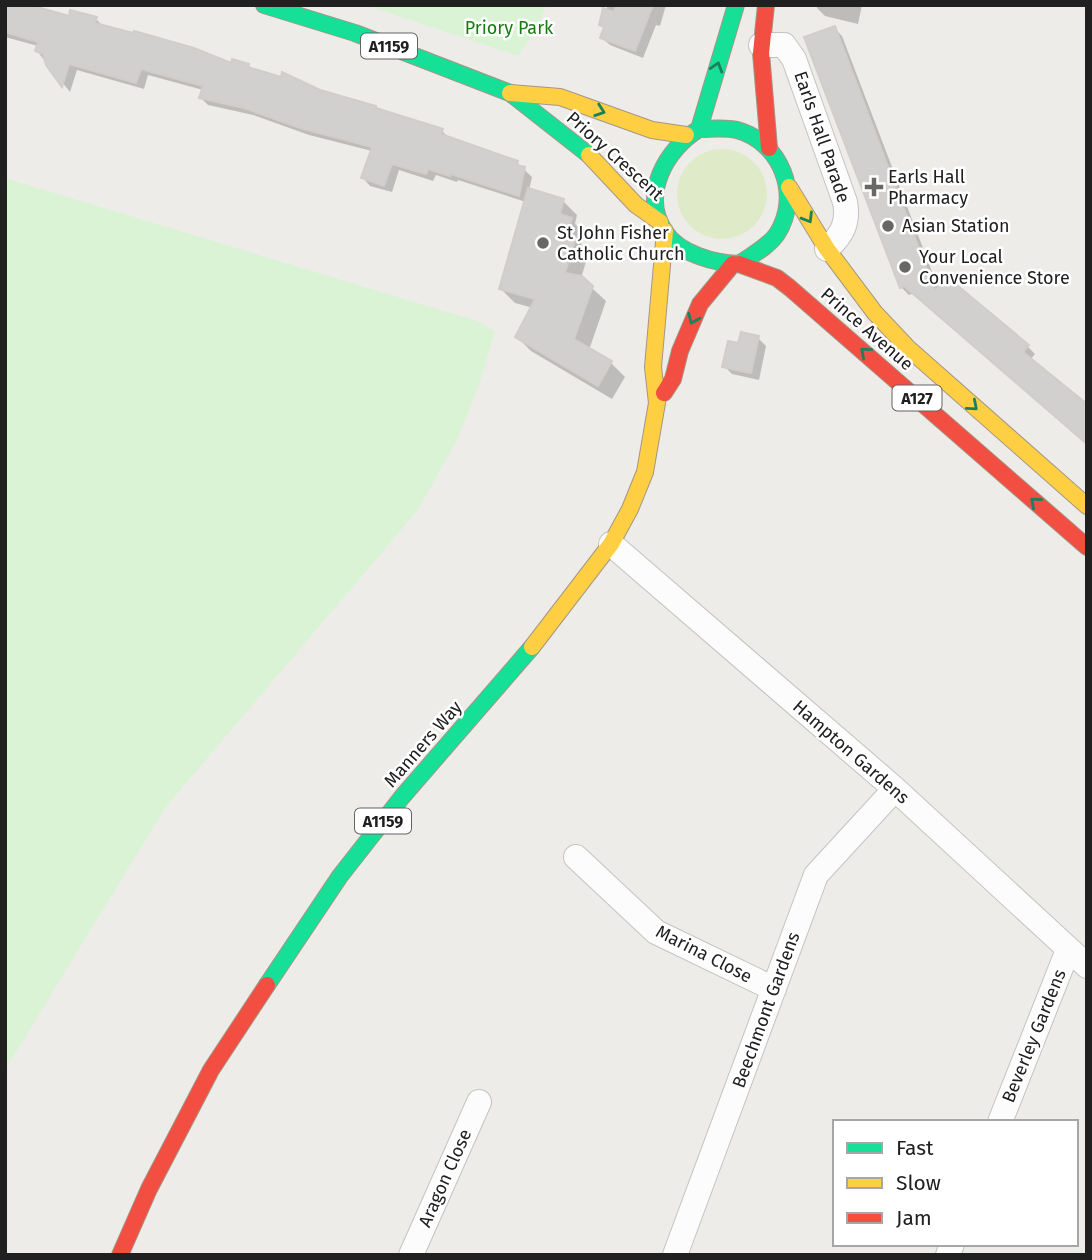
<svg xmlns="http://www.w3.org/2000/svg" width="1092" height="1260" font-family="'Fira Sans',sans-serif">
  <style>
    .grass { fill: #dfeac9 }
    .park { fill: #daf3d5 }
    .shadow { fill: #0003 }
    .building { fill: #d2d0ce; stroke: #d1cdca; stroke-width: 2 }
    .lines { fill: none; stroke-linecap: round; stroke-linejoin: round }
    .street-casing { stroke: #c4c3c1; stroke-width: 26 }
    .fast-casing { stroke: #a49685; stroke-width: 18 }
    .slow-casing { stroke: #a49685; stroke-width: 18 }
    .jam-casing { stroke: #a49685; stroke-width: 18 }
    .street { stroke: #fcfcfc; stroke-width: 24 }
    .fast { stroke: #16e098; stroke-width: 16 }
    .slow { stroke: #ffcf43; stroke-width: 16 }
    .jam { stroke: #f24e42; stroke-width: 16 }
    .oneway { stroke: #1b805c }
    .poi-dot { fill: #686766; stroke: #fff; stroke-width: 2.5 }
    .labels { text-anchor: middle; dominant-baseline: central; stroke-width: 5; stroke-linejoin: round; paint-order: stroke }
    .shield { fill: #fff; stroke: #636363; stroke-width: 2 }
    .shield-label { font-size: 16px; font-weight: bold; fill: #202020 }
    .park-label { font-size: 18px; fill: #157d0f; stroke: #fff }
    .street-label { font-size: 18px; fill: #202020; stroke: #fff }
    .poi-label { font-size: 18px; fill: #202020; stroke: #fff; text-anchor: start }
  </style>
  <rect width="100%" height="100%" fill="#eeece9"/>
  <!-- grass -->
  <path class="grass" d="M677 194a45 45 0 1 1 90 0a45 45 0 1 1-90 0Z"/>
  <!-- park -->
  <path class="park" d="M365,5H546L539,25L518,56Z
    M5,178L477,321L495,331L479,385L458,438L418,510L165,808L5,1070Z"/>
  <!-- shadow -->
  <path class="shadow" d="M5,5H33L71,19H96L104,27L233,65H248L254,71L375,107L380,111L442,131L449,138L517,163L532,177L529,190L563,201L577,215L575,224L585,233L581,244L589,252L581,278L606,301L589,350L611,363L625,377L612,399L531,351L517,337L533,308L515,303L501,289L526,202L458,180L457,182L436,175L433,181L399,170L392,192L370,186L363,178L372,151L309,135L253,115L208,105L201,98L203,90L148,75L144,89L77,70L70,92L37,51L38,46L5,37Z
    M608,5H666L660,26L656,25L643,58L610,45L602,38L605,29L601,24Z
    M817,5H862L858,24L825,16L817,8Z
    M834,28L842,36L939,290L1027,346L1035,354L1030,360L1085,404L1087,402V441L914,293L909,295L901,287Z
    M758,338L766,346L759,380L732,374L724,366Z"/>
  <!-- building -->
  <path class="building" d="M5,5H30L69,16L70,10L97,17L95,23L133,33L134,31L194,48L231,63L232,59L249,64L248,67L281,77L282,72L320,90L376,106V108L443,129L441,134L518,161L517,165L525,167L519,196L451,174L450,176L428,169L426,174L392,164L384,186L361,178L372,147L300,128L244,108L199,98L203,86L141,69L136,83L69,64L62,87L46,65L43,54L35,51L38,42L5,32Z
    M616,5H653L635,51L600,38L604,27L599,25L603,8L614,12Z
    M835,26L935,291L947,277L1029,345L1023,352L1087,404V444L904,286L900,288L804,37Z
    M528,188L564,199L560,214L572,218L567,234L576,237L565,273L582,276L593,286L574,339L612,361L598,386L515,337L535,299L499,289Z
    M741,332L759,336L751,373L722,367L728,341L738,343Z"/>
  <g class="lines">
    <defs>
      <path id="street" d="M761,45H784L794,59L845,202C849,223 842,235 827,249
        M611,544L895,789L1087,966
        M576,857L656,932L774,989
        M1000,1122L1068,950
        M411,1255L479,1102
        M675,1255L816,875L895,789
        M948,1255L952,1244"/>
      <path id="fast" d="M264,5L355,33L510,93L589,155
        M699,129C711,129 725,127 737,130C781,142 802,195 777,234C768,247 752,255 739,264C714,263 680,254 665,232C640,195 666,149 699,129Z
        M699,129L736,5
        M267,985L340,876L402,797L532,647"/>
      <path id="slow" d="M510,93L560,97L652,130L686,135
        M589,155L636,205L660,222
        M789,187L827,249L875,313L908,348L1087,506
        M532,647L611,544L630,509L645,472L657,403L653,367L665,231"/>
      <path id="jam" d="M766,5L761,53L769,148
        M739,264L777,278L790,288L1087,547
        M664,393L673,379L680,351L700,304L733,264
        M120,1255L149,1189L211,1070L267,985"/>
    </defs>
    <!-- street casing -->
    <use href="#street" class="street-casing"/>
    <!-- fast casing -->
    <use href="#fast" class="fast-casing"/>
    <!-- slow casing -->
    <use href="#slow" class="slow-casing"/>
    <!-- jam casing -->
    <use href="#jam" class="jam-casing"/>
    <!-- street -->
    <use href="#street" class="street"/>
    <!-- fast -->
    <use href="#fast" class="fast"/>
    <!-- slow -->
    <use href="#slow" class="slow"/>
    <!-- jam -->
    <use href="#jam" class="jam"/>
  </g>
  <!-- one-way arrows -->
  <defs><path id="oneway-chevron" d="M-2-3.5L2.5 0L-2 3.5" fill="none" stroke-width="1.6" stroke-linecap="round" stroke-linejoin="round" transform="scale(1.75)"/></defs>
  <g class="oneway">
    <use href="#oneway-chevron" transform="translate(717 67) rotate(-73)"/>
    <use href="#oneway-chevron" transform="translate(600 111) rotate(19)"/>
    <use href="#oneway-chevron" transform="translate(808 218) rotate(59)"/>
    <use href="#oneway-chevron" transform="translate(693 319) rotate(113)"/>
    <use href="#oneway-chevron" transform="translate(865 352) rotate(-139)"/>
    <use href="#oneway-chevron" transform="translate(973 406) rotate(41)"/>
    <use href="#oneway-chevron" transform="translate(1035 502) rotate(-139)"/>
  </g>
  <!-- markers -->
  <g class="poi-dot">
    <path d="M870.5 176.5h7v7h7v7h-7v7h-7v-7h-7v-7h7z"/>
    <circle cx="888" cy="226" r="7"/>
    <circle cx="543" cy="243" r="7"/>
    <circle cx="905" cy="267" r="7"/>
  </g>
  <g class="labels">
    <!-- shield labels -->
    <g class="shield">
      <rect x="361" y="33.5" width="56" height="25" rx="5"/>
      <rect x="892.5" y="385.5" width="49" height="25" rx="5"/>
      <rect x="355" y="808.5" width="56" height="25" rx="5"/>
    </g>
    <g class="shield-label">
      <text x="389" y="46">A1159</text>
      <text x="917" y="398">A127</text>
      <text x="383" y="821">A1159</text>
    </g>
    <!-- park labels -->
    <g class="park-label">
      <text x="509" y="28">Priory Park</text>
    </g>
    <!-- street labels -->
    <g class="street-label">
      <text transform="translate(822 137) rotate(71)">Earls Hall Parade</text>
      <text transform="translate(615 156) rotate(42)">Priory Crescent</text>
      <text transform="translate(867 329) rotate(41)">Prince Avenue</text>
      <text transform="translate(423 744) rotate(-49)">Manners Way</text>
      <text transform="translate(851 752) rotate(41)">Hampton Gardens</text>
      <text transform="translate(704 954) rotate(27)">Marina Close</text>
      <text transform="translate(766 1010) rotate(-70)">Beechmont Gardens</text>
      <text transform="translate(1034 1036) rotate(-68)">Beverley Gardens</text>
      <text transform="translate(445 1178) rotate(-66)">Aragon Close</text>
    </g>
    <!-- poi labels -->
    <g class="poi-label">
      <text x="888" y="177">Earls Hall<tspan x="888" dy="21">Pharmacy</tspan></text>
      <text x="902" y="226">Asian Station</text>
      <text x="557" y="233">St John Fisher<tspan x="557" dy="21">Catholic Church</tspan></text>
      <text x="919" y="257">Your Local<tspan x="919" dy="21">Convenience Store</tspan></text>
    </g>
  </g>
  <!-- border -->
  <rect width="1092" height="1260" fill="none" stroke="#202020" stroke-width="14"/>
  <!-- legend -->
  <rect x="833" y="1120" width="245" height="126" fill="#ffffff" stroke="#a6a6a6" stroke-width="2"/>
  <rect x="847" y="1143" width="35" height="10" fill="#16e098" stroke="#a6a6a6" stroke-width="2"/>
  <text x="896" y="1155" font-size="21" fill="#202020">Fast</text>
  <rect x="847" y="1178" width="35" height="10" fill="#ffcf43" stroke="#a6a6a6" stroke-width="2"/>
  <text x="896" y="1190" font-size="21" fill="#202020">Slow</text>
  <rect x="847" y="1213" width="35" height="10" fill="#f24e42" stroke="#a6a6a6" stroke-width="2"/>
  <text x="896" y="1225" font-size="21" fill="#202020">Jam</text>
</svg>
